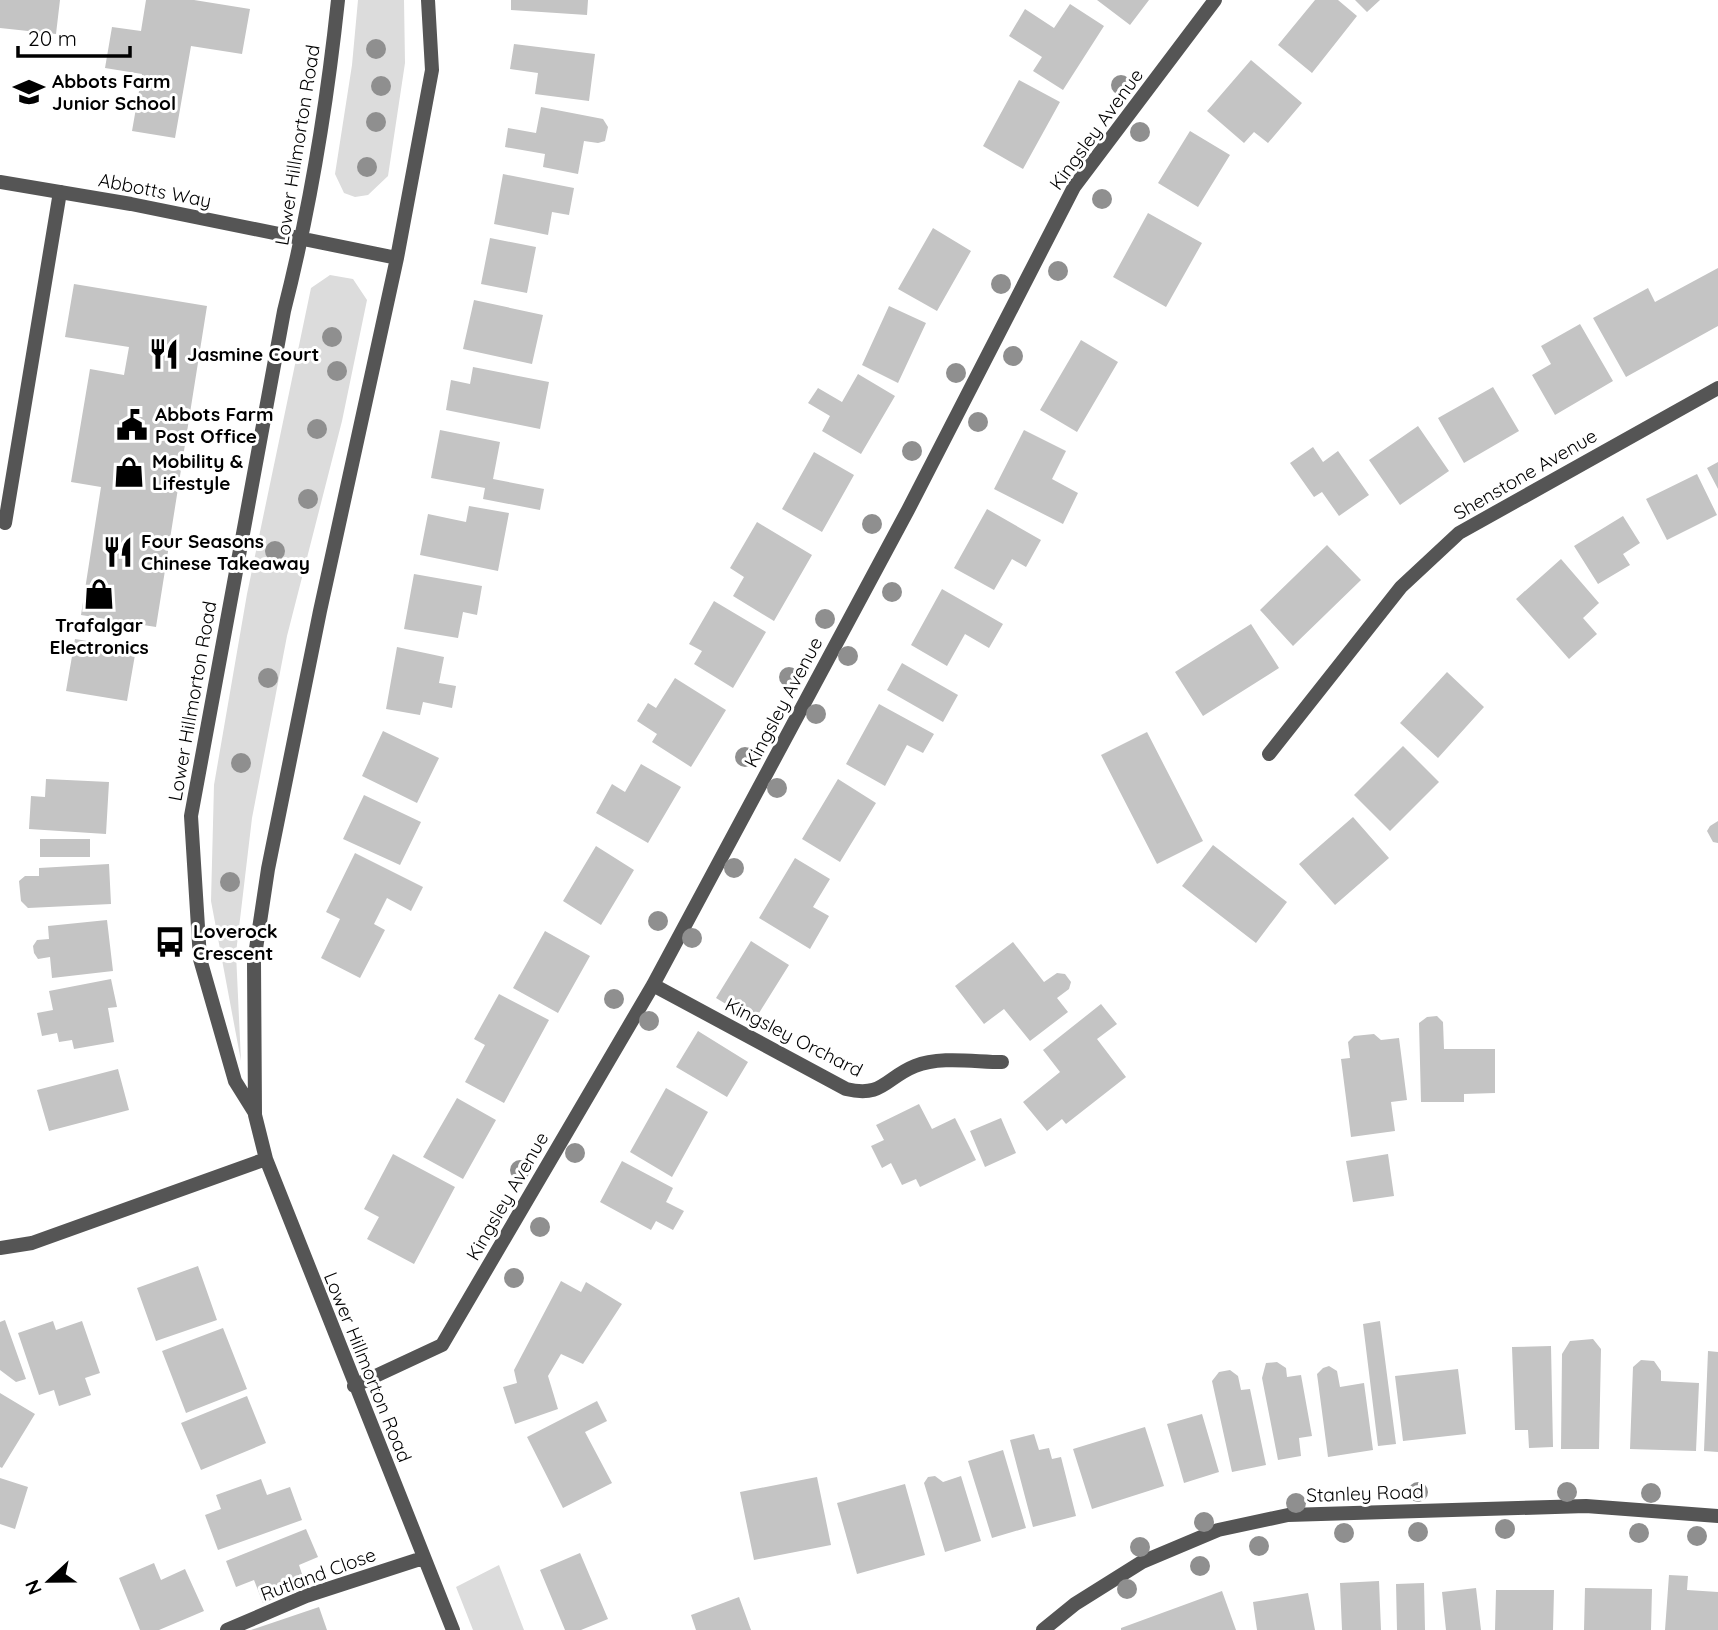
<svg xmlns="http://www.w3.org/2000/svg" width="1718" height="1630" font-family="Quicksand,sans-serif">
  <style>
    .green { fill: #dcdcdc }
    .building { fill: #c4c4c4 }
    .lines { fill: none; stroke-linecap: round; stroke-linejoin: round }
    .service { stroke: #555; stroke-width: 14 }
    .minor { stroke: #555; stroke-width: 14 }
    .tree { fill: #8f8f8f }
    .labels { text-anchor: middle; dominant-baseline: central; stroke-width: 6; stroke-linejoin: round; paint-order: stroke }
    .poi-label { font-size: 19px; font-weight: bold; fill: #000; stroke: #fff; text-anchor: start }
    .street-label { font-size: 19px; fill: #000; stroke: #fff }
  </style>
  <rect width="100%" height="100%" fill="#fff"/>
  <!-- green -->
  <path class="green" d="M358,0H404L405,63L388,176L368,195L355,197L344,193L335,174L352,65Z
    M330,275L353,279L367,300L342,421L287,636L252,818L236,953L241,1061L211,901L214,785L247,594L311,288Z
    M499,1565L524,1630H473L456,1587Z"/>
  <!-- building -->
  <path class="building" d="M0,0H60L56,34L0,28Z
    M146,0H194L250,9L242,54L191,46L175,138L132,131L142,74L105,68L112,27L141,31Z
    M511,0H588L587,15L511,10Z
    M1097,0H1149L1130,25Z
    M1315,0H1338L1357,16L1312,73L1278,45Z
    M1355,0H1380L1367,12Z
    M1070,4L1104,26L1063,90L1033,71L1042,57L1009,36L1025,9L1054,28Z
    M514,44L595,54L589,101L535,94L538,73L510,69Z
    M1251,60L1302,103L1268,143L1254,132L1244,143L1207,111Z
    M1019,80L1060,102L1023,169L983,146Z
    M541,107L603,119L608,127L605,141L598,143L584,141L578,174L543,167L545,154L505,147L508,128L536,133Z
    M1190,131L1230,155L1198,207L1158,183Z
    M503,174L574,188L569,215L552,212L548,235L494,224Z
    M1148,213L1202,243L1166,307L1113,277Z
    M933,228L971,251L937,311L898,289Z
    M490,238L536,247L527,293L481,284Z
    M1718,268V326L1626,377L1593,318L1648,288L1655,302Z
    M74,284L207,306L156,627L81,615L101,487L71,482L90,369L124,375L129,347L65,337Z
    M474,300L543,315L532,364L463,349Z
    M889,306L926,323L898,383L862,365Z
    M1580,324L1613,381L1555,415L1532,375L1551,364L1541,346Z
    M1081,340L1118,362L1077,432L1040,410Z
    M473,367L549,382L540,429L446,410L451,380L470,384Z
    M858,374L895,396L861,454L822,431L830,416L808,403L818,388L842,402Z
    M1493,387L1519,431L1464,463L1438,418Z
    M1418,426L1449,471L1400,505L1369,460Z
    M440,430L500,442L493,479L544,489L540,510L483,499L485,488L431,478Z
    M1024,430L1066,451L1052,479L1078,493L1063,524L994,489Z
    M1313,447L1323,462L1338,451L1369,495L1339,516L1322,492L1314,497L1290,463Z
    M814,452L854,475L822,532L782,509Z
    M1718,462V489L1707,468Z
    M1697,474L1717,515L1667,540L1646,499Z
    M469,506L509,513L498,571L420,555L428,514L466,522Z
    M987,509L1041,540L1026,567L1012,559L994,590L954,568Z
    M1623,516L1640,543L1623,554L1630,565L1598,584L1574,546Z
    M757,522L812,555L774,621L733,596L744,577L730,568Z
    M1327,545L1361,580L1293,646L1260,610Z
    M1561,559L1599,603L1583,618L1597,634L1569,659L1516,599Z
    M414,574L482,586L477,615L463,612L458,638L404,629Z
    M942,589L1003,624L989,648L965,634L947,666L911,645Z
    M714,601L766,632L733,688L694,664L702,651L689,644Z
    M1251,624L1279,668L1203,716L1175,672Z
    M75,639L136,649L127,701L66,691Z
    M397,647L444,657L439,683L456,686L452,708L423,702L420,715L386,709Z
    M902,663L958,695L943,722L887,690Z
    M1447,672L1484,707L1438,758L1400,723Z
    M675,678L726,710L691,767L652,742L657,734L637,721L648,703L656,708Z
    M879,704L934,734L923,753L907,745L885,786L846,764Z
    M383,731L439,758L417,803L362,776Z
    M1147,732L1203,841L1157,864L1101,755Z
    M1403,746L1439,782L1390,831L1354,795Z
    M641,764L681,787L648,843L596,813L612,784L625,792Z
    M46,779L109,782L106,834L29,829L31,796L45,797Z
    M838,779L876,803L840,862L802,839Z
    M364,795L421,822L400,865L343,839Z
    M1353,817L1389,858L1335,905L1299,864Z
    M1718,821V843L1713,842L1707,831L1710,826Z
    M40,839H90V857H40Z
    M1213,845L1287,902L1256,943L1182,886Z
    M596,846L634,870L601,925L563,901Z
    M355,853L423,887L411,911L387,898L374,924L385,930L360,978L321,958L340,919L326,912Z
    M795,858L830,879L813,907L829,916L810,949L759,918Z
    M109,864L111,904L28,908L21,901L19,881L25,876H39V868Z
    M107,920L113,971L52,978L50,957L38,959L34,953L33,946L37,940L49,939L48,926Z
    M545,931L590,956L558,1013L513,988Z
    M751,941L789,965L754,1021L716,998Z
    M1013,942L1044,982L1057,973L1065,974L1071,982L1069,989L1057,998L1068,1012L1030,1041L1004,1009L984,1024L955,986Z
    M111,979L117,1007L108,1008L114,1042L74,1049L72,1040L59,1042L57,1033L42,1036L37,1013L53,1010L49,991Z
    M499,994L549,1020L504,1103L465,1082L485,1045L474,1039Z
    M1101,1004L1117,1024L1097,1039L1126,1077L1066,1124L1062,1119L1047,1131L1023,1102L1060,1072L1043,1050Z
    M1437,1016L1443,1022L1444,1049H1495V1093L1464,1094V1102H1421L1419,1023L1427,1017Z
    M698,1031L748,1062L727,1097L676,1067Z
    M1374,1034L1381,1040L1399,1038L1407,1100L1391,1102L1395,1131L1351,1137L1341,1059L1350,1058L1348,1042L1354,1036Z
    M118,1069L129,1110L49,1131L37,1090Z
    M666,1088L708,1112L672,1177L630,1152Z
    M457,1098L496,1120L463,1179L423,1157Z
    M919,1104L932,1129L955,1118L976,1160L920,1187L916,1179L902,1185L891,1163L882,1168L871,1146L884,1140L876,1125Z
    M1001,1118L1016,1153L985,1167L970,1131Z
    M393,1154L455,1187L414,1264L367,1239L379,1217L364,1209Z
    M1388,1154L1394,1196L1353,1202L1346,1161Z
    M622,1161L673,1188L666,1202L684,1211L673,1230L656,1221L651,1230L600,1202Z
    M198,1266L217,1320L156,1341L137,1288Z
    M561,1281L581,1292L586,1282L622,1304L583,1364L561,1354L548,1376L558,1409L515,1424L503,1387L517,1383L514,1370Z
    M5,1320L26,1379L16,1382L0,1370V1322Z
    M53,1321L56,1330L82,1321L100,1373L85,1378L91,1395L59,1406L54,1390L39,1395L18,1333Z
    M1380,1321L1396,1444L1378,1446L1363,1324Z
    M223,1328L247,1389L186,1413L162,1351Z
    M1593,1339L1601,1349L1599,1449H1561L1562,1354L1570,1341Z
    M1551,1346L1553,1447L1529,1448L1528,1430H1515L1512,1347Z
    M1708,1351L1718,1352V1452L1704,1451Z
    M1641,1360L1654,1361L1661,1371V1381L1699,1383L1696,1451L1630,1449L1633,1367Z
    M1277,1362L1286,1368L1287,1377L1301,1375L1312,1436L1299,1438L1301,1456L1278,1460L1262,1378L1266,1363Z
    M1329,1366L1337,1371L1340,1387L1364,1383L1373,1450L1328,1457L1317,1374L1323,1368Z
    M1458,1369L1466,1434L1403,1441L1395,1376Z
    M1230,1370L1238,1376L1241,1390L1250,1389L1266,1465L1232,1472L1212,1381L1219,1372Z
    M0,1393L35,1414L2,1468L0,1467Z
    M247,1396L266,1443L201,1470L181,1423Z
    M597,1401L607,1421L585,1432L612,1483L563,1508L527,1437Z
    M1202,1414L1219,1472L1184,1483L1167,1424Z
    M1145,1427L1164,1486L1092,1509L1073,1449Z
    M1034,1434L1039,1450L1049,1448L1052,1459L1061,1457L1076,1516L1033,1527L1010,1440Z
    M1003,1450L1026,1528L992,1538L968,1461Z
    M935,1476L943,1482L961,1476L981,1541L945,1552L924,1483L928,1477Z
    M817,1477L831,1545L754,1560L740,1492Z
    M0,1478L28,1487L15,1529L0,1524Z
    M261,1479L267,1495L290,1487L302,1520L218,1550L205,1515L221,1509L216,1495Z
    M905,1484L925,1555L857,1574L837,1503Z
    M306,1529L318,1557L299,1565L306,1586L263,1603L254,1580L236,1587L226,1561Z
    M580,1553L608,1619L581,1630H565L540,1570Z
    M154,1563L161,1580L185,1569L204,1611L159,1630H140L119,1578Z
    M1669,1575L1688,1576L1687,1590L1718,1592V1630H1665Z
    M1379,1581L1381,1630H1342L1340,1583Z
    M1424,1583L1425,1630H1397L1396,1584Z
    M1476,1588L1481,1630H1446L1442,1592Z
    M1585,1588L1652,1589L1651,1630H1584Z
    M1496,1590H1554L1553,1630H1495Z
    M1222,1591L1236,1630H1121V1628Z
    M1308,1593L1315,1630H1257L1253,1602Z
    M739,1597L751,1630H696L691,1615Z
    M319,1607L327,1630H251Z"/>
  <g class="lines">
    <!-- service -->
    <path class="service" d="M5,523L60,192"/>
    <!-- minor -->
    <path class="minor" d="M428,0L432,70L397,258L320,611L268,869L254,962L255,1115L266,1159L453,1630
      M0,182L131,204L397,258
      M1269,754L1401,587L1459,533L1718,388
      M653,985L846,1089C883,1098 885,1078 915,1066C940,1056 975,1062 1002,1062
      M255,1113L235,1081L200,959L191,816L284,311C310,209 327,104 338,0
      M0,1248L32,1243L266,1159
      M354,1386L442,1345L653,985L908,510L1074,187L1215,0
      M227,1630L306,1596L423,1558
      M1043,1630L1075,1604L1142,1562L1218,1530L1288,1515L1586,1506L1718,1516"/>
  </g>
  <!-- trees -->
  <g class="tree">
    <circle cx="376" cy="49" r="10"/>
    <circle cx="1121" cy="85" r="10"/>
    <circle cx="381" cy="86" r="10"/>
    <circle cx="376" cy="122" r="10"/>
    <circle cx="1140" cy="132" r="10"/>
    <circle cx="367" cy="167" r="10"/>
    <circle cx="1102" cy="199" r="10"/>
    <circle cx="1058" cy="271" r="10"/>
    <circle cx="1001" cy="284" r="10"/>
    <circle cx="332" cy="337" r="10"/>
    <circle cx="1013" cy="356" r="10"/>
    <circle cx="337" cy="371" r="10"/>
    <circle cx="956" cy="373" r="10"/>
    <circle cx="978" cy="422" r="10"/>
    <circle cx="317" cy="429" r="10"/>
    <circle cx="912" cy="451" r="10"/>
    <circle cx="308" cy="499" r="10"/>
    <circle cx="872" cy="524" r="10"/>
    <circle cx="275" cy="551" r="10"/>
    <circle cx="892" cy="592" r="10"/>
    <circle cx="825" cy="619" r="10"/>
    <circle cx="848" cy="656" r="10"/>
    <circle cx="789" cy="677" r="10"/>
    <circle cx="268" cy="678" r="10"/>
    <circle cx="816" cy="714" r="10"/>
    <circle cx="745" cy="757" r="10"/>
    <circle cx="241" cy="763" r="10"/>
    <circle cx="777" cy="788" r="10"/>
    <circle cx="734" cy="868" r="10"/>
    <circle cx="230" cy="882" r="10"/>
    <circle cx="658" cy="921" r="10"/>
    <circle cx="692" cy="938" r="10"/>
    <circle cx="614" cy="999" r="10"/>
    <circle cx="649" cy="1021" r="10"/>
    <circle cx="575" cy="1153" r="10"/>
    <circle cx="520" cy="1170" r="10"/>
    <circle cx="540" cy="1227" r="10"/>
    <circle cx="514" cy="1278" r="10"/>
    <circle cx="1418" cy="1492" r="10"/>
    <circle cx="1567" cy="1492" r="10"/>
    <circle cx="1651" cy="1493" r="10"/>
    <circle cx="1296" cy="1503" r="10"/>
    <circle cx="1204" cy="1522" r="10"/>
    <circle cx="1505" cy="1529" r="10"/>
    <circle cx="1418" cy="1532" r="10"/>
    <circle cx="1344" cy="1533" r="10"/>
    <circle cx="1639" cy="1533" r="10"/>
    <circle cx="1697" cy="1536" r="10"/>
    <circle cx="1259" cy="1546" r="10"/>
    <circle cx="1140" cy="1547" r="10"/>
    <circle cx="1200" cy="1566" r="10"/>
    <circle cx="1127" cy="1589" r="10"/>
  </g>
  <!-- icons -->
  <defs>
    <symbol id="school-bare" viewBox="-9 -9 18 18"><path d="M0-5L7-2L0 1L-7-2ZM-4 1L0 2.5L4 1V4Q0 6-4 4Z" fill="#000" stroke="#fff" stroke-width="2.5" paint-order="stroke"/></symbol>
    <symbol id="restaurant-bare" viewBox="-9 -9 18 18"><path d="M-5-6h1v4h1v-4h1v4h1v-4h1v5L-1.5 .5V6h-2V.5L-5-1ZM5-6V6H3V1.5H1.5Q1.5-4 5-6Z" fill="#000" stroke="#fff" stroke-width="2.5" paint-order="stroke"/></symbol>
    <symbol id="civic-bare" viewBox="-9 -9 18 18"><path d="M-.6-6.5H3V-4.5H.6V-3L4-1V1h2V6H-6V1h2V-1L-.6-3ZM-1.2 2.5V6h2.4V2.5Z" fill="#000" stroke="#fff" stroke-width="2.5" paint-order="stroke"/></symbol>
    <symbol id="shop-bare" viewBox="-9 -9 18 18"><path d="M-5-2.5h2.3a2.7 3.5 0 0 1 5.4 0H5L5.5 6h-11ZM-1.5-2.5h3a1.5 2.3 0 0 0-3 0Z" fill="#000" stroke="#fff" stroke-width="2.5" paint-order="stroke"/></symbol>
    <symbol id="bus-bare" viewBox="-9 -9 18 18"><path d="M-5-6H5V4H4V6H2V4H-2V6H-4V4H-5ZM-3.5-4V0h7V-4ZM-3.5 1.2v1.5H-2V1.2ZM2 1.2v1.5H3.5V1.2Z" fill="#000" stroke="#fff" stroke-width="2.5" paint-order="stroke"/></symbol>
  </defs>
  <g fill-rule="evenodd">
    <use href="#school-bare" x="7" y="70" width="44" height="44"/>
    <use href="#restaurant-bare" x="142" y="332" width="44" height="44"/>
    <use href="#civic-bare" x="110" y="403" width="44" height="44"/>
    <use href="#shop-bare" x="107" y="450" width="44" height="44"/>
    <use href="#restaurant-bare" x="96" y="530" width="44" height="44"/>
    <use href="#shop-bare" x="77" y="572" width="44" height="44"/>
    <use href="#bus-bare" x="148" y="920" width="44" height="44"/>
  </g>
  <g class="labels">
    <!-- poi labels -->
    <g class="poi-label">
      <text x="52" y="81">Abbots Farm<tspan x="52" dy="22">Junior School</tspan></text>
      <text x="187" y="354">Jasmine Court</text>
      <text x="155" y="414">Abbots Farm<tspan x="155" dy="22">Post Office</tspan></text>
      <text x="152" y="461">Mobility &amp;<tspan x="152" dy="22">Lifestyle</tspan></text>
      <text x="141" y="541">Four Seasons<tspan x="141" dy="22">Chinese Takeaway</tspan></text>
      <text x="99" y="625" text-anchor="middle">Trafalgar<tspan x="99" dy="22">Electronics</tspan></text>
      <text x="193" y="931">Loverock<tspan x="193" dy="22">Crescent</tspan></text>
    </g>
    <!-- street labels -->
    <g class="street-label">
      <text transform="translate(1096 129) rotate(-54)">Kingsley Avenue</text>
      <text transform="translate(297 145) rotate(-81)">Lower Hillmorton Road</text>
      <text transform="translate(155 190) rotate(11)">Abbotts Way</text>
      <text transform="translate(1525 474) rotate(-30)">Shenstone Avenue</text>
      <text transform="translate(192 701) rotate(-80)">Lower Hillmorton Road</text>
      <text transform="translate(783 702) rotate(-62)">Kingsley Avenue</text>
      <text transform="translate(794 1037) rotate(27)">Kingsley Orchard</text>
      <text transform="translate(507 1196) rotate(-60)">Kingsley Avenue</text>
      <text transform="translate(368 1367) rotate(68)">Lower Hillmorton Road</text>
      <text transform="translate(1365 1493) rotate(-2)">Stanley Road</text>
      <text transform="translate(318 1574) rotate(-20)">Rutland Close</text>
    </g>
  </g>
  <!-- north arrow -->
  <g transform="translate(49 1581) rotate(248)" stroke="#ffffff" stroke-width="5" paint-order="stroke">
  <path d="M0-5L12 26L0 18L-12 26Z" fill="#000000"/>
  <text y="-10" font-size="19" font-weight="bold" text-anchor="middle" fill="#000000">N</text>
  </g>
  <!-- scale -->
  <path d="M18 46v10h112v-10" fill="none" stroke="#000000" stroke-width="3.5"/>
  <text x="28" y="46" font-size="21" fill="#000000" stroke="#ffffff" stroke-width="5" paint-order="stroke">20 m</text>
</svg>
